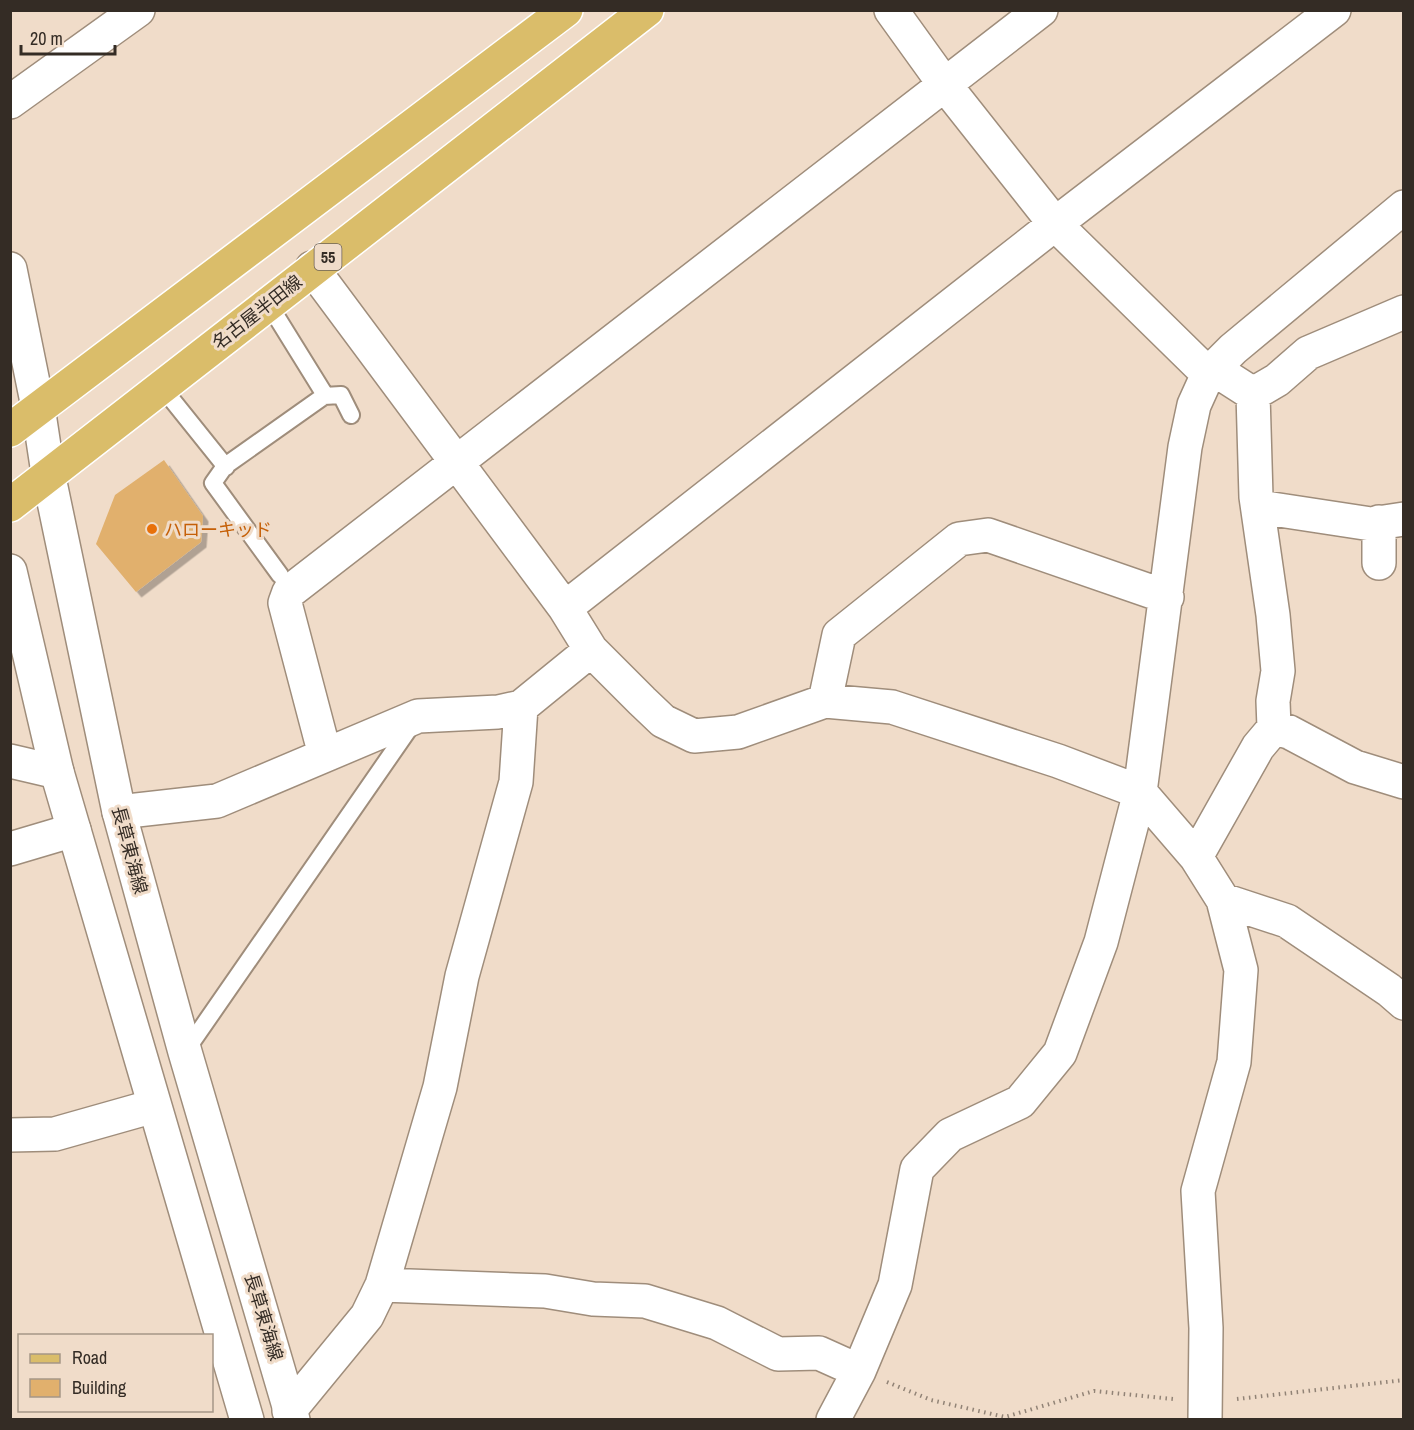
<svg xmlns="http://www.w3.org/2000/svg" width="1414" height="1430" font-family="'Archivo Narrow','Noto Sans JP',sans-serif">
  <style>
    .building { fill: #e1b06d; filter: url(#shadow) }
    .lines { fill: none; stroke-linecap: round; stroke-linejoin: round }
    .lane-casing { stroke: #9f8d7b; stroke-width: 20 }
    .street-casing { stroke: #9f8d7b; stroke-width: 36 }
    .secondary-casing { stroke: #9f8d7b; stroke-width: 36 }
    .primary-casing { stroke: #fff; stroke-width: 36 }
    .path { stroke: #918376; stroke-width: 4; stroke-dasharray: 1.5 4.5; stroke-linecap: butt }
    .lane { stroke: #fff; stroke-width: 16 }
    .street { stroke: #fff; stroke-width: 33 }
    .secondary { stroke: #fff; stroke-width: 33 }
    .primary { stroke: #dabd6a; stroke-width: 33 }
    .food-dot { fill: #e8710a; stroke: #f0dcc9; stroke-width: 2 }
    .labels { text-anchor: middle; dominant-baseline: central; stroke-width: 6; stroke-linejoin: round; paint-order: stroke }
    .shield { fill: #f0dcc9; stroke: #6c6156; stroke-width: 1.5 }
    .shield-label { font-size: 16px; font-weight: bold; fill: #342c25 }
    .street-label { font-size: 18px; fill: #342c25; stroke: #f0dcc9 }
    .food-label { font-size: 18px; fill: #c56008; stroke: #f0dcc9; text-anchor: start }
  </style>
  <defs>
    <filter id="shadow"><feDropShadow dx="5.5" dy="5.5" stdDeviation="0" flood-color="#0004"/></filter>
  </defs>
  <rect width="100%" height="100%" fill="#f0dcc9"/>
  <!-- building -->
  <path class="building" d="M164,460L203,516L201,542L136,592L96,544L115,495Z"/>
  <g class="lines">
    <defs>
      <path id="lane" d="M268,303L325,395
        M161,386L226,467
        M280,575L213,483L225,466L324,396L341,395L351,415
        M185,1052L413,723"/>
      <path id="street" d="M891,10L945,85L1055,224L1208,374
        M10,102L138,10
        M312,268L565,608L591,650L642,701L663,721L694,736L738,732L825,701L892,707L1058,761L1140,792L1196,857L1223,900L1241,970L1234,1062L1198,1191L1206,1328L1205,1420
        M1214,369L1253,394L1256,497L1273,615L1278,671L1273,701L1274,728
        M1253,394L1277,380L1308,353L1404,312
        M1258,510L1266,508L1371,524L1404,519
        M1379,522V563
        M565,608L1055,224L1334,10
        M825,701L839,635L959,539L988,535L1167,597
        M325,755L285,603L289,592L1041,10
        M10,761L57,772
        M119,812L217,801L418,716L498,712L521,707L591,650
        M10,849L74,830
        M1196,857L1258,747L1274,728L1289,732L1355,767L1404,782
        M1223,900L1287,921L1389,990L1404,1003
        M10,1135L55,1134L154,1106
        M382,1285L545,1291L593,1299L645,1301L717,1323L778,1354L819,1353L859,1371
        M289,1411L367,1316L382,1285L440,1087L462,976L516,782L521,707
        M833,1420L859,1371L895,1285L917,1169L950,1135L1020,1102L1060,1053L1101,942L1140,792L1185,447L1194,405L1208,374L1233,349L1404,207"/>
      <path id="secondary" d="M10,269L38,407L48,473L119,812L185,1052L293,1420
        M10,571L57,772L247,1420"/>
      <path id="primary" d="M10,430L566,10
        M10,505L647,10"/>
    </defs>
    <!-- lane casing -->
    <use href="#lane" class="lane-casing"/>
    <!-- street casing -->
    <use href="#street" class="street-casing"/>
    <!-- secondary casing -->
    <use href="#secondary" class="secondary-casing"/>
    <!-- primary casing -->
    <use href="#primary" class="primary-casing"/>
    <!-- path -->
    <path class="path" d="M887,1382L931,1400L1005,1417L1094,1391L1173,1399
      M1237,1399L1404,1380"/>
    <!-- lane -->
    <use href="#lane" class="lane"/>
    <!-- street -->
    <use href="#street" class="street"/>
    <!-- secondary -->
    <use href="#secondary" class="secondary"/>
    <!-- primary -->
    <use href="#primary" class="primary"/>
  </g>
  <!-- markers -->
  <circle class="food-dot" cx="152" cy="529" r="6"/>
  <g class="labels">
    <!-- shield labels -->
    <rect class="shield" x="314.5" y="244" width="27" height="26" rx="4.5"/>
    <g class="shield-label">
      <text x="328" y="257">55</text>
    </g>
    <!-- street labels -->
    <g class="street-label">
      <text transform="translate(257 312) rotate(-38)">名古屋半田線</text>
      <text transform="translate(130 850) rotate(75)">長草東海線</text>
      <text transform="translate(264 1317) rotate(73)">長草東海線</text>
    </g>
    <!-- food labels -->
    <g class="food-label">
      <text x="164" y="529">ハローキッド</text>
    </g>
  </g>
  <!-- border -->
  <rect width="1414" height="1430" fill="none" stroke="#342c25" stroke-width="24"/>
  <!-- legend -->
  <rect x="18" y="1334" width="195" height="78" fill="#f0dcc9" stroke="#a59687" stroke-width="1.5"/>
  <rect x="30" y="1354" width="30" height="9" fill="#dabd6a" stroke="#a59687" stroke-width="1.5"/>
  <text x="72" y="1364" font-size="18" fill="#342c25">Road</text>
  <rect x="30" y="1379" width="30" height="18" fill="#e1b06d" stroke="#a59687" stroke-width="1.5"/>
  <text x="72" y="1394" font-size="18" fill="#342c25">Building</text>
  <!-- scale -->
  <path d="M21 45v9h94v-9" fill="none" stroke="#342c25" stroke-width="3"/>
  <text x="30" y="45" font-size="18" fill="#342c25" stroke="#f0dcc9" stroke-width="4.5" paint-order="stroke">20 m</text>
</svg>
